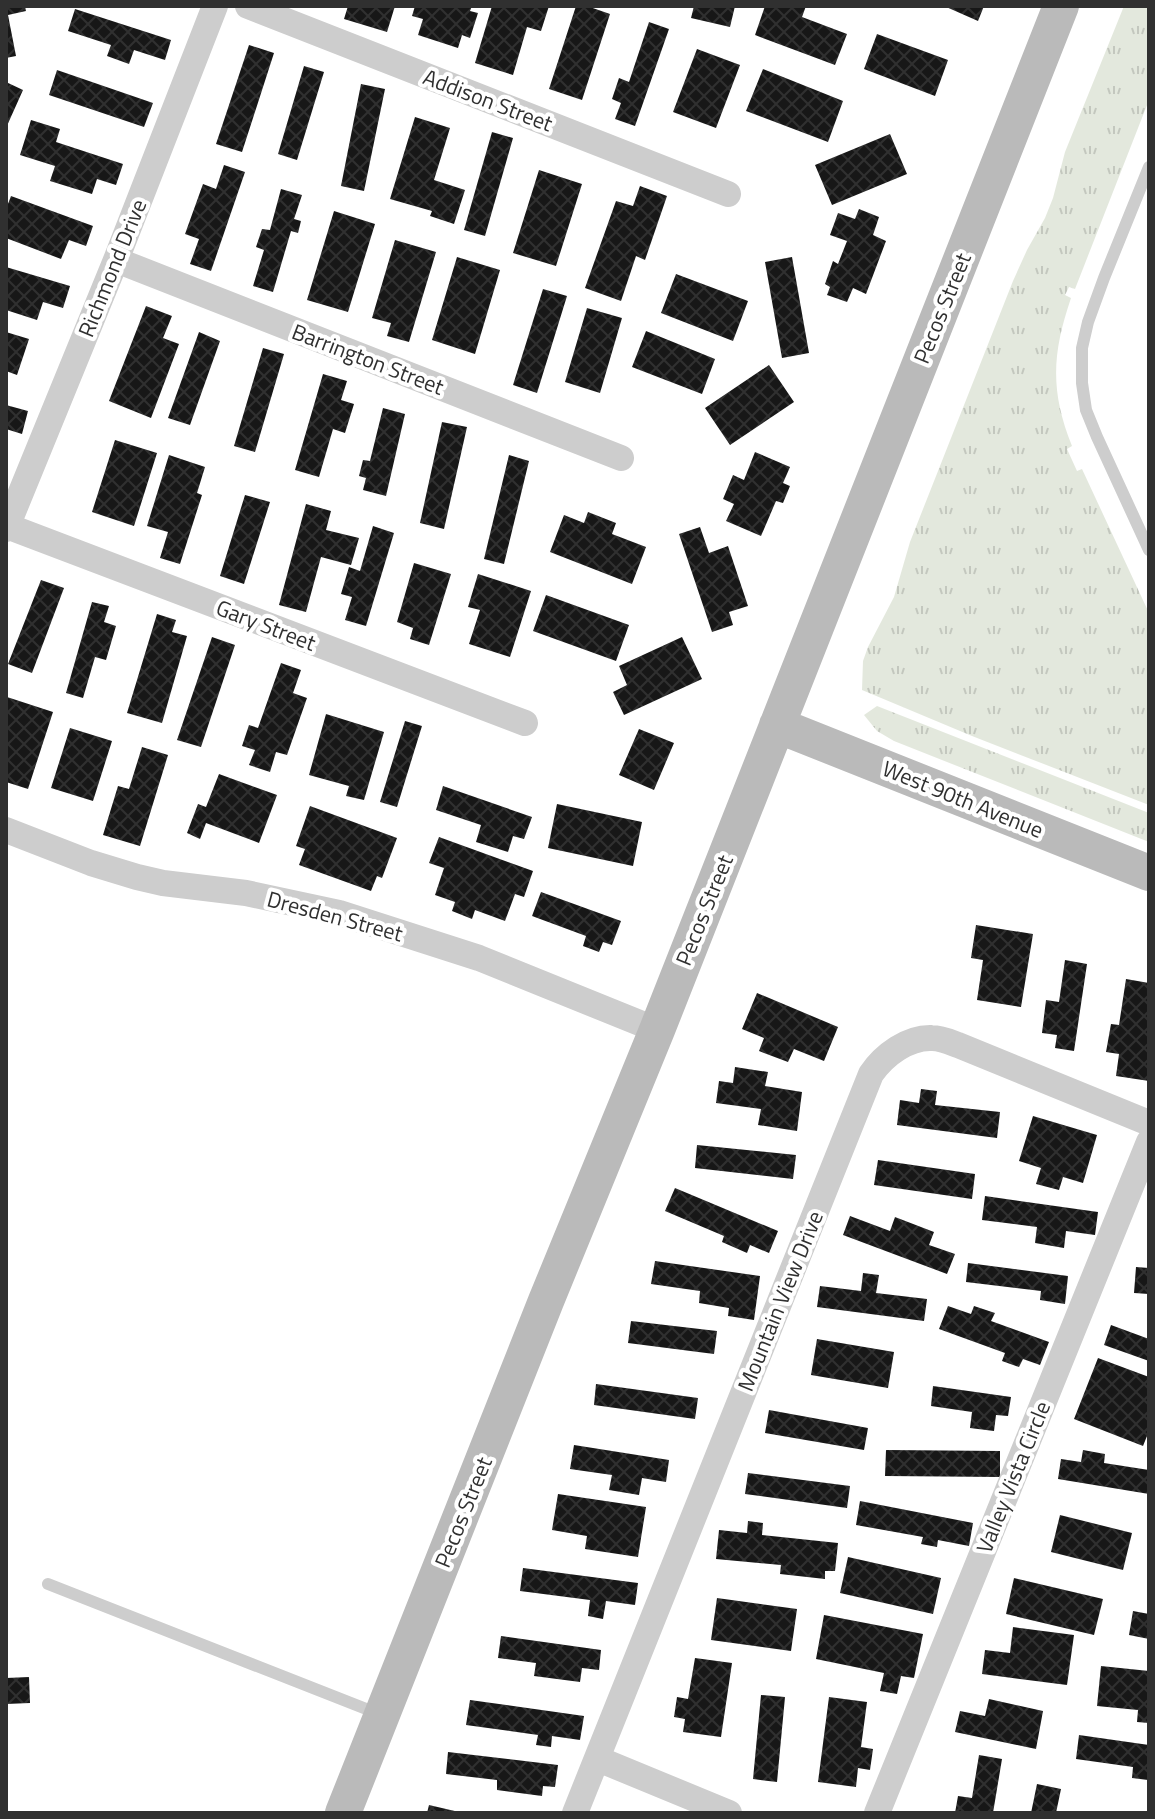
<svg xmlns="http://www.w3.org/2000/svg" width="1155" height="1819" font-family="'Titillium Web',sans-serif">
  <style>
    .grass { fill: url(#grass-tufts) }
    .building { fill: url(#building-cross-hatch) }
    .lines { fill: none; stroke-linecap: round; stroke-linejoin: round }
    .lane { stroke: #cdcdcd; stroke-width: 12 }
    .street { stroke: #cdcdcd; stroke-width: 26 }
    .secondary { stroke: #bababa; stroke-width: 36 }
    .labels { text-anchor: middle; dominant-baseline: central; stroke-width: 8; stroke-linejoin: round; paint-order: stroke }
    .street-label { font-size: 22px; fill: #303030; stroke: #fff }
  </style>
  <defs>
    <pattern id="grass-tufts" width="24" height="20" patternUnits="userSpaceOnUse" patternTransform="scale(2)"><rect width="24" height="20" fill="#e3e8dd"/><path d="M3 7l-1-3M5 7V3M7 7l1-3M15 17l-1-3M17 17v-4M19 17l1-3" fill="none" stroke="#c3c7be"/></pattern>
    <pattern id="building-cross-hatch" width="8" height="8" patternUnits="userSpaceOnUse" patternTransform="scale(2)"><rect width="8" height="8" fill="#171717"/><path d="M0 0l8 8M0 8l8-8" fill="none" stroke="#303030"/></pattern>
  </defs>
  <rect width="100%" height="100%" fill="#fff"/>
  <!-- grass -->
  <path class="grass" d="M1124,6H1149V100L1075,289L1069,287L1065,295L1071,298C1052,354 1050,391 1072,446L1067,449L1077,471L1082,469L1149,613V805L972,736L862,690L863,661L868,647L894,597L910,542L1013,281L1027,250L1045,218L1053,198L1065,152Z
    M877,706L1149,813V842L894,741L877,731L864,715Z"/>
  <!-- building -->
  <path class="building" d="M6,6H25L26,11L8,15L16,56L6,58Z
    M348,6H395L387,32L344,19Z
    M415,6H472L470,11L478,13L470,38L462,35L458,48L418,35L423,19L412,16Z
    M492,6H549L541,31L527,27L513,75L475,63Z
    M576,6H587L610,14L582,100L549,89Z
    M694,6H735L730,27L691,18Z
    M765,6H806L802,17L847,34L835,65L755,35Z
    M944,6H984L978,21Z
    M75,9L171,40L165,60L134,50L129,64L107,56L111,45L68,31Z
    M649,22L669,29L635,126L615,119L621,103L612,99L619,78L629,82Z
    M877,34L948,60L935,96L864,69Z
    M249,45L274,53L242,152L216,144Z
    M697,49L740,65L716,128L673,112Z
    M304,66L324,72L297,160L278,154Z
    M763,69L843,101L828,142L746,111Z
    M57,70L153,103L144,127L49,95Z
    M6,82L23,90L6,128Z
    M361,84L385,89L364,191L341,186Z
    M415,117L450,128L434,180L465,190L454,224L430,216L432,211L390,199Z
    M31,120L60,129L56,142L123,164L116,185L97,179L92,194L50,181L55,166L20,155Z
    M492,132L513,138L485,236L464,230Z
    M890,134L907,174L832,205L815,165Z
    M224,165L245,172L211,271L190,264L199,239L185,234L203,184L216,189Z
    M539,170L582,184L556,266L513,253Z
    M640,186L667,196L645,260L636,256L621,301L585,288L616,201L633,206Z
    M281,189L302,195L294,219L301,221L298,233L291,231L273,292L253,286L264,250L256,247L262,229L270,230Z
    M11,196L93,226L86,246L69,240L61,259L6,238V209Z
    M859,209L879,217L873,235L886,241L866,294L853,288L847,302L827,295L830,287L825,284L833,261L838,264L847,241L830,235L838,213L855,219Z
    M334,211L375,224L348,312L307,300Z
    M395,240L436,252L409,342L387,336L391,323L372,318Z
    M457,257L500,270L475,354L432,340Z
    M792,257L809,353L782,358L765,262Z
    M6,267L70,286L63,308L43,302L37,320L6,310Z
    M676,274L748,301L733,341L661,313Z
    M543,289L567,296L537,393L513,385Z
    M146,306L172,316L163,338L179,344L151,418L109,401Z
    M587,308L622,318L600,393L565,382Z
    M646,331L715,359L702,394L632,367Z
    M6,332L29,339L17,375L6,371Z
    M199,332L220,341L190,425L168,418Z
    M263,348L284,354L255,452L234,446Z
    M769,365L794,402L730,445L705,408Z
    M323,374L347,381L341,400L354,404L345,433L333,429L319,477L295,470Z
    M6,405L28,411L22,434L6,429Z
    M383,408L405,414L386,496L363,490L366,478L359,476L363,460L370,461Z
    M442,422L467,427L444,529L420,523Z
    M115,440L157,453L134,526L92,512Z
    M755,452L790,467L783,483L790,486L783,503L776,501L761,536L726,521L734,504L723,499L733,475L744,480Z
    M169,455L205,467L197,493L202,495L180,564L160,558L168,532L147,526Z
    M509,455L529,461L504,564L484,559Z
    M245,495L270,502L244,584L220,576Z
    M306,504L331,511L326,530L359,538L351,565L321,557L306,612L279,605Z
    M588,512L616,523L612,534L646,547L632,584L550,552L564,515L584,523Z
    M373,526L394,533L366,626L345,620L352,597L341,594L349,567L360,571Z
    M700,527L709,553L728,546L748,606L729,612L733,625L712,632L679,534Z
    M414,563L451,574L429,645L410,639L413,628L397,622Z
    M478,574L531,591L510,657L469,644L480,610L468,607Z
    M41,580L64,588L32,673L8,664Z
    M546,595L629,625L616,661L533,631Z
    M92,602L109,606L104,622L116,626L106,660L95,657L83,698L66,693Z
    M157,614L176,620L172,632L187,636L162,723L127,713Z
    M212,637L235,645L201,747L177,740Z
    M682,637L702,679L624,715L613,692L627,685L619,666Z
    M281,663L301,670L293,693L307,698L287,755L276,752L270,772L249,765L255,750L242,746L249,725L258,728Z
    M7,697L53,712L28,789L6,782Z
    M326,714L384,732L364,800L346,796L349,786L309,775Z
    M405,721L422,726L397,807L380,802Z
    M70,728L112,741L93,801L51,788Z
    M639,729L674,743L654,790L619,775Z
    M142,747L168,755L140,846L103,835L118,786L129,789Z
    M219,774L277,795L259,843L206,823L200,839L187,833L198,804L206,807Z
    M443,786L532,817L524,839L513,836L508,852L476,842L481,825L436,810Z
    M557,804L642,822L633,866L548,848Z
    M310,806L397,838L382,878L377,876L371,891L299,865L305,849L296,846Z
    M439,837L533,871L524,897L515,894L505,921L475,910L472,919L452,911L455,902L435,895L444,868L429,863Z
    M541,892L621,921L612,945L603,942L599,952L583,946L586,936L532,916Z
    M976,925L1033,934L1021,1007L977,1000L983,960L971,958Z
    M1065,960L1087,964L1074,1051L1055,1048L1057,1035L1042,1033L1046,1000L1059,1002Z
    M1126,979L1149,983V1081L1116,1076L1119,1054L1106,1052L1111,1024L1119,1025Z
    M757,993L838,1027L824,1061L794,1049L788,1062L759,1051L764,1038L742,1029Z
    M735,1067L768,1072L765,1086L802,1092L797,1131L758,1125L761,1109L716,1103L719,1081L733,1083Z
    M921,1089L937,1091L935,1105L1000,1112L997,1138L897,1125L900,1100L919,1103Z
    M1033,1116L1097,1135L1083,1183L1063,1177L1059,1190L1036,1184L1041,1168L1019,1161Z
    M697,1145L796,1155L793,1179L695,1168Z
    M878,1160L975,1174L972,1199L874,1185Z
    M675,1188L778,1231L769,1253L750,1245L747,1253L722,1242L724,1236L665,1211Z
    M985,1196L1098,1212L1095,1235L1066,1231L1064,1248L1035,1243L1037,1227L982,1220Z
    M850,1216L890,1231L895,1217L934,1232L929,1245L955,1254L947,1274L843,1235Z
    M655,1261L760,1276L754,1320L728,1316L729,1308L699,1303L700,1291L651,1284Z
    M968,1263L1068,1276L1065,1304L1040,1300L1041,1291L966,1282Z
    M1136,1267L1149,1268V1294L1134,1293Z
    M863,1273L879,1275L876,1293L927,1299L924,1321L817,1307L820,1286L861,1291Z
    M948,1306L971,1314L974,1306L995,1313L991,1321L1049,1342L1040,1365L1023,1359L1019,1367L1002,1361L1005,1353L939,1329Z
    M631,1321L717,1331L714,1354L628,1343Z
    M1111,1325L1149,1339V1361L1104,1345Z
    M817,1339L894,1352L888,1388L811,1375Z
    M1098,1358L1149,1377V1431L1143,1446L1074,1419Z
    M596,1384L698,1398L695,1419L594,1405Z
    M933,1386L1011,1397L1008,1416L996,1415L994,1431L970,1428L972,1412L931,1406Z
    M769,1410L868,1428L864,1450L765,1433Z
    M574,1445L669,1460L666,1482L642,1478L639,1495L609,1490L612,1475L570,1469Z
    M886,1450L1000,1451V1477L885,1476Z
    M1083,1450L1105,1454L1104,1463L1149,1470V1494L1058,1479L1061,1459L1081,1462Z
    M748,1473L850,1486L847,1508L745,1494Z
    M558,1494L646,1507L638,1557L585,1549L587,1536L552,1530Z
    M860,1501L973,1523L969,1546L938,1540L937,1547L921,1544L923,1537L856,1525Z
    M1060,1515L1132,1533L1123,1570L1051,1552Z
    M748,1521L763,1523L762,1535L838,1543L835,1571H825V1579L780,1574L781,1565L716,1559L719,1530L747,1533Z
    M848,1557L941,1578L933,1614L840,1593Z
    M523,1568L638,1583L635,1605L606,1601L603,1619L588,1616L590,1600L520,1591Z
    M1014,1578L1103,1599L1094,1635L1006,1614Z
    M717,1598L797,1609L791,1651L711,1640Z
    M1133,1611L1149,1614V1639L1129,1635Z
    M824,1615L923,1634L914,1678L901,1676L897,1694L880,1691L884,1673L816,1659Z
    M1013,1627L1074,1635L1067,1685L982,1674L985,1650L1010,1653Z
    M501,1636L601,1650L599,1670L582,1668L580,1682L534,1676L536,1663L498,1658Z
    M695,1658L732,1663L721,1737L683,1732L685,1719L674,1717L677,1697L688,1699Z
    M1101,1666L1149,1671V1723L1137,1722L1138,1710L1097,1706Z
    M29,1677L30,1703L6,1704V1678Z
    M761,1695L785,1697L777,1782L753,1779Z
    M829,1697L867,1702L861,1747L873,1749L870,1770L858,1768L856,1787L818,1782Z
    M989,1699L1043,1711L1036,1749L955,1732L960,1711L985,1716Z
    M470,1700L584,1716L580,1740L552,1736L551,1747L536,1745L538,1735L466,1725Z
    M1079,1735L1149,1745L1148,1780L1132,1778L1133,1767L1076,1759Z
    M448,1752L558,1765L555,1787L543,1786L542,1796L497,1790V1780L446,1774Z
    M979,1755L1002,1759L993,1813H955L958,1796L972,1798Z
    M1037,1784L1061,1789L1056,1813H1031Z
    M429,1805L459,1812L458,1813H427Z"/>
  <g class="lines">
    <!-- lane -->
    <path class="lane" d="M1149,167L1104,278L1088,322L1082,348V383L1086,410L1097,437L1149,550
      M48,1584L379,1714"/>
    <!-- street -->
    <path class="street" d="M248,6L728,194
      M116,260L621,458
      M7,526L525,723
      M6,529L116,260L215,6
      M6,830L91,863L137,877L163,883L246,893L339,913L479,958L657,1030
      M598,1759L729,1813
      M575,1813L871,1074C884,1055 908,1037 932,1038C941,1038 950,1042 958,1045L1149,1123
      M877,1813L1149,1142"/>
    <!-- secondary -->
    <path class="secondary" d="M777,725L1149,873
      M343,1813L546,1301L657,1030L1061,6"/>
  </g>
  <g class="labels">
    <!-- street labels -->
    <g class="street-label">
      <text transform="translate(488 100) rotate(21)">Addison Street</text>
      <text transform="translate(112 268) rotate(-68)">Richmond Drive</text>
      <text transform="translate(942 308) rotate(-68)">Pecos Street</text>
      <text transform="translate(368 359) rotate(21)">Barrington Street</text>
      <text transform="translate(266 625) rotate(21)">Gary Street</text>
      <text transform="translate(963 799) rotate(22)">West 90th Avenue</text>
      <text transform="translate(704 910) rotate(-68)">Pecos Street</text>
      <text transform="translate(335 916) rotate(15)">Dresden Street</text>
      <text transform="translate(780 1301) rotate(-68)">Mountain View Drive</text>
      <text transform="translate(1013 1477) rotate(-68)">Valley Vista Circle</text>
      <text transform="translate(463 1512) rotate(-68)">Pecos Street</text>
    </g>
  </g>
  <!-- border -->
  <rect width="1155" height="1819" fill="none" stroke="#303030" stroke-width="16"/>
</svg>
